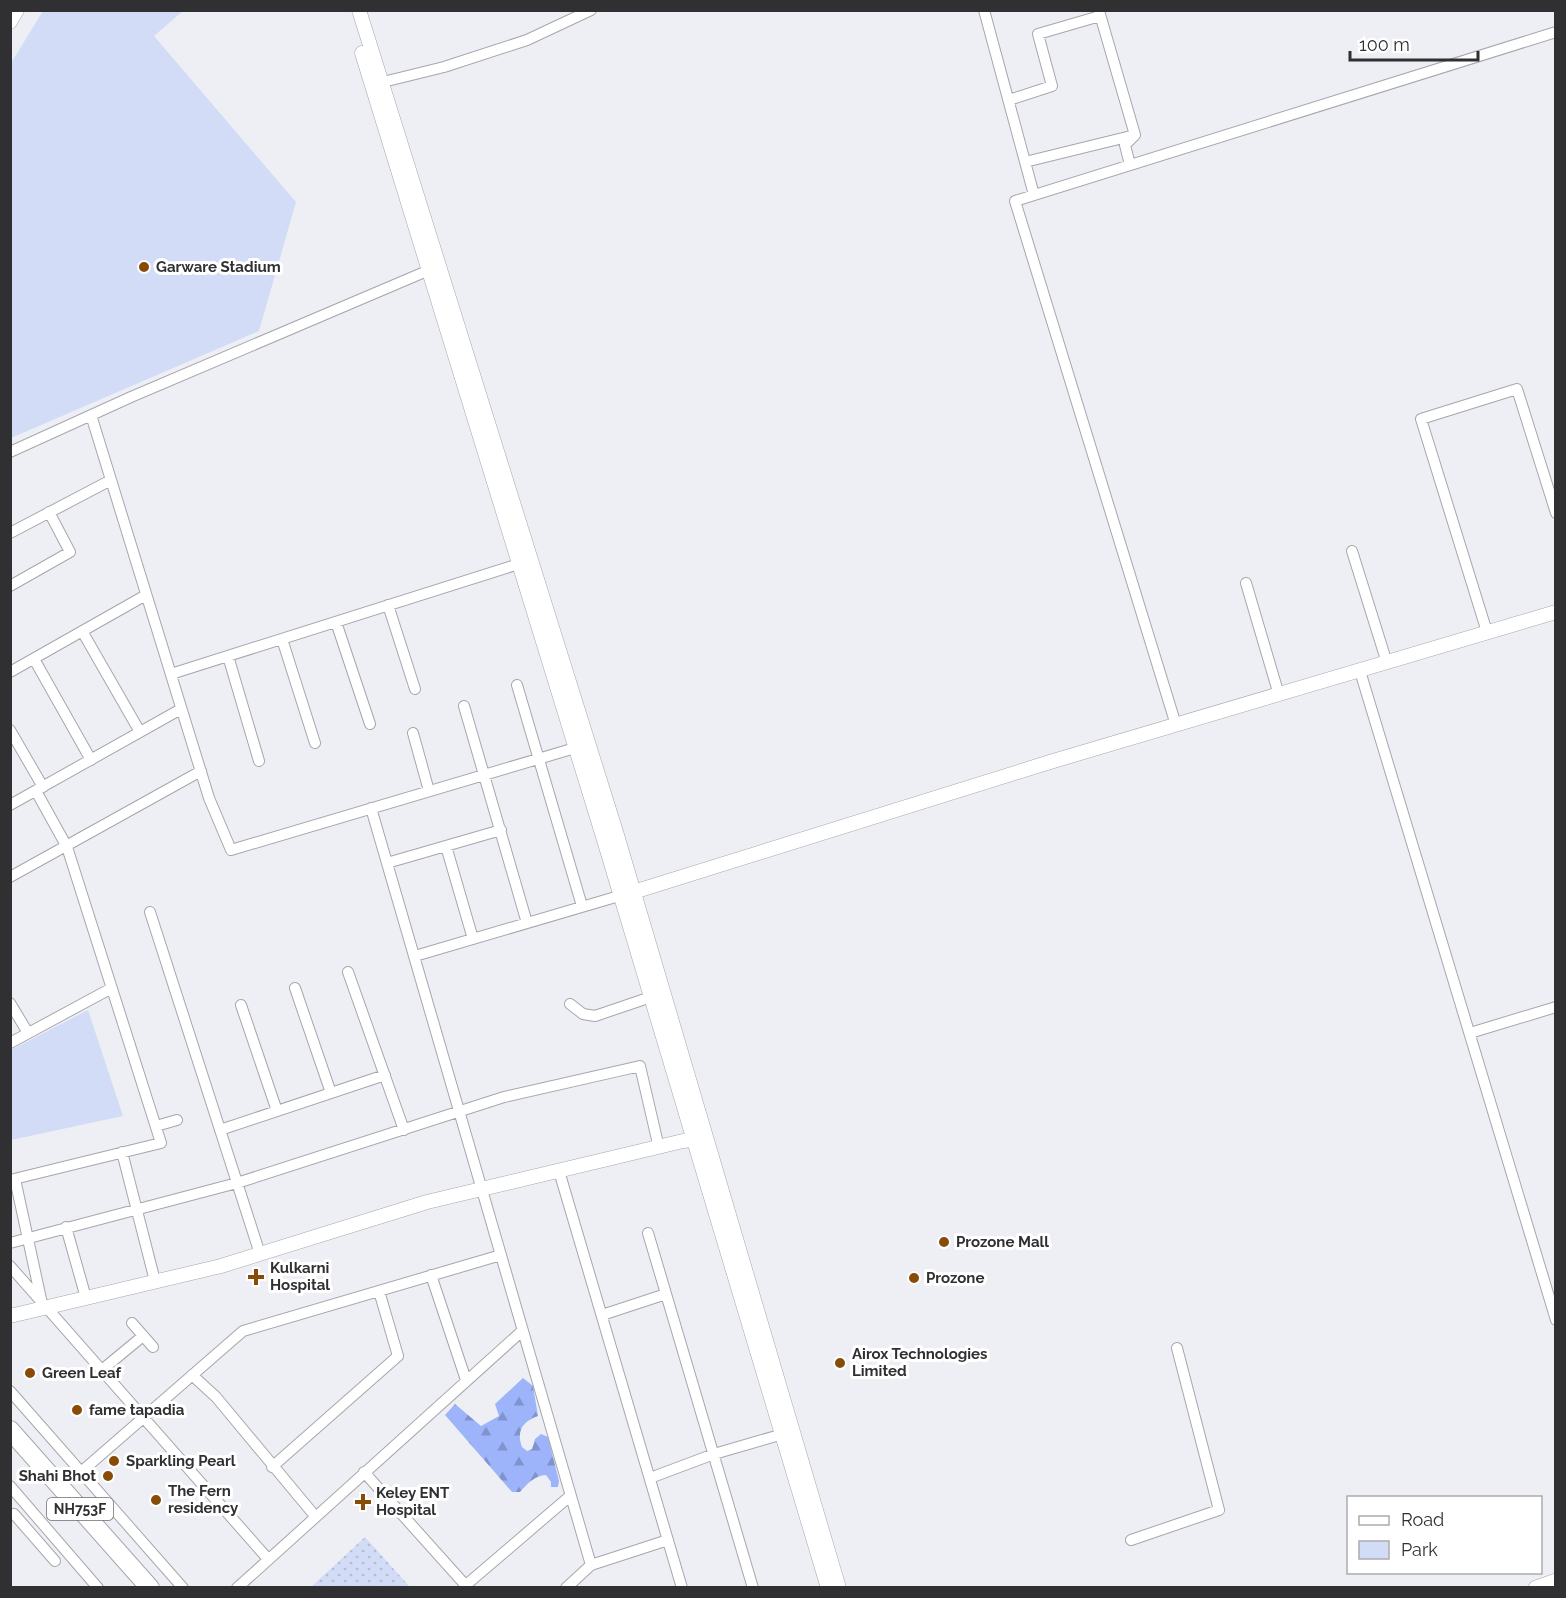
<svg xmlns="http://www.w3.org/2000/svg" width="1566" height="1598" font-family="Raleway,sans-serif">
  <style>
    .grass { fill: url(#grass-dots) }
    .forest { fill: url(#forest-firs) }
    .park { fill: #d3dcf7 }
    .lines { fill: none; stroke-linecap: round; stroke-linejoin: round }
    .street-casing { stroke: #a5a7ac; stroke-width: 12 }
    .secondary-casing { stroke: #a5a7ac; stroke-width: 15 }
    .primary-casing { stroke: #a5a7ac; stroke-width: 16 }
    .highway-casing { stroke: #a5a7ac; stroke-width: 20 }
    .street { stroke: #fff; stroke-width: 10 }
    .secondary { stroke: #fff; stroke-width: 14 }
    .primary { stroke: #fff; stroke-width: 15 }
    .highway { stroke: #fff; stroke-width: 18 }
    .poi-dot { fill: #884c09; stroke: #fff; stroke-width: 2 }
    .labels { text-anchor: middle; dominant-baseline: central; stroke-width: 6; stroke-linejoin: round; paint-order: stroke }
    .shield { fill: #fff; stroke: #6e6e70; stroke-width: 1.5 }
    .shield-label { font-size: 14px; font-weight: bold; fill: #303032 }
    .poi-label { font-size: 15px; font-weight: bold; fill: #303032; stroke: #fff; text-anchor: start }
  </style>
  <defs>
    <pattern id="grass-dots" width="8" height="8" patternUnits="userSpaceOnUse" patternTransform="scale(1.5)"><rect width="8" height="8" fill="#d3dcf7"/><path d="M2 2h.1M6 6h.1" fill="none" stroke="#b5bdd4" stroke-width="1.8" stroke-linecap="round"/></pattern>
    <pattern id="forest-firs" width="22" height="20" patternUnits="userSpaceOnUse" patternTransform="scale(1.5)"><rect width="22" height="20" fill="#9db4fb"/><path d="M5 1l3.5 6h-7zM16 11l3.5 6h-7z" fill="#8093cc"/></pattern>
  </defs>
  <rect width="100%" height="100%" fill="#edeff5"/>
  <!-- grass -->
  <path class="grass" d="M365,1537L410,1587H311Z"/>
  <!-- forest -->
  <path class="forest" d="M523,1378L533,1386L538,1416C523,1421 516,1431 522,1447L527,1451L532,1449L535,1439L541,1434L548,1437L559,1481L558,1487H551V1482L546,1475C535,1475 526,1485 520,1492H512L445,1415L455,1404L481,1426L499,1416L495,1404Z"/>
  <!-- park -->
  <path class="park" d="M43,11H183L154,36L296,202L259,331L11,438V63Z
    M88,1010L123,1116L11,1140V1050Z"/>
  <g class="lines">
    <defs>
      <path id="street" d="M984,10L1034,195
        M1099,11L1135,135L1125,145L1130,165
        M375,84L444,67L527,40L591,10
        M1009,100L1052,86L1038,34L1100,16
        M1025,162L1131,136
        M91,415L209,798L231,850L575,748
        M10,452L131,397L434,268
        M10,533L111,480
        M1352,551L1387,663
        M1246,583L1279,695
        M10,586L70,552L49,512
        M388,605L415,689
        M336,622L370,724
        M82,631L140,732
        M1487,632L1421,419L1517,389L1556,513
        M282,639L315,743
        M228,656L259,761
        M34,659L91,760
        M1360,671L1556,1320
        M10,672L146,595
        M171,674L525,562
        M517,685L582,906
        M464,706L527,923
        M1176,725L1015,201L1556,32
        M10,730L43,787
        M413,733L429,791
        M10,805L181,709
        M371,808L591,1565
        M446,846L473,939
        M387,863L501,830
        M10,877L201,771
        M150,912L260,1254
        M415,956L619,896
        M348,972L404,1130
        M295,988L331,1093
        M10,1003L28,1033
        M570,1004L583,1014L595,1016L651,997
        M241,1005L277,1111
        M1470,1033L1556,1007
        M10,1043L110,989
        M156,1126L177,1120
        M220,1130L385,1075
        M122,1152L155,1281
        M559,1171L682,1588
        M15,1179L41,1299
        M10,1180L161,1143L67,847L36,791
        M66,1227L86,1298
        M648,1233L753,1588
        M10,1243L237,1183L504,1097L640,1066L659,1148
        M10,1266L268,1559
        M431,1275L466,1380
        M602,1315L666,1294
        M132,1323L153,1347
        M103,1369L143,1336
        M192,1375L216,1397L315,1516
        M10,1391L183,1588
        M272,1467L398,1356L379,1291
        M81,1472L243,1331L501,1255
        M364,1472L468,1588
        M650,1478L714,1454L783,1434
        M10,1486L98,1588
        M14,1514L55,1561
        M1131,1540L1219,1510L1177,1348
        M466,1585L570,1496
        M237,1588L522,1331
        M566,1588L591,1565L668,1540"/>
      <path id="secondary" d="M359,10L617,835L839,1588
        M10,22L17,10
        M362,53L604,840L828,1588
        M627,894L1050,762L1556,612
        M10,1316L221,1266L427,1202L683,1141L702,1139"/>
      <path id="primary" d="M1536,1588L1556,1581"/>
      <path id="highway" d="M10,1430L150,1588"/>
    </defs>
    <!-- street casing -->
    <use href="#street" class="street-casing"/>
    <!-- secondary casing -->
    <use href="#secondary" class="secondary-casing"/>
    <!-- primary casing -->
    <use href="#primary" class="primary-casing"/>
    <!-- highway casing -->
    <use href="#highway" class="highway-casing"/>
    <!-- street -->
    <use href="#street" class="street"/>
    <!-- secondary -->
    <use href="#secondary" class="secondary"/>
    <!-- primary -->
    <use href="#primary" class="primary"/>
    <!-- highway -->
    <use href="#highway" class="highway"/>
  </g>
  <!-- markers -->
  <g class="poi-dot">
    <circle cx="144" cy="267" r="6"/>
    <circle cx="944" cy="1242" r="6"/>
    <path d="M253 1268h6v6h6v6h-6v6h-6v-6h-6v-6h6z"/>
    <circle cx="914" cy="1278" r="6"/>
    <circle cx="840" cy="1363" r="6"/>
    <circle cx="30" cy="1373" r="6"/>
    <circle cx="77" cy="1410" r="6"/>
    <circle cx="114" cy="1461" r="6"/>
    <circle cx="108" cy="1476" r="6"/>
    <circle cx="156" cy="1500" r="6"/>
    <path d="M360 1493h6v6h6v6h-6v6h-6v-6h-6v-6h6z"/>
  </g>
  <g class="labels">
    <!-- shield labels -->
    <rect class="shield" x="47" y="1498" width="66" height="22" rx="4.5"/>
    <g class="shield-label">
      <text x="80" y="1509">NH753F</text>
    </g>
    <!-- poi labels -->
    <g class="poi-label">
      <text x="156" y="267">Garware Stadium</text>
      <text x="956" y="1242">Prozone Mall</text>
      <text x="270" y="1268">Kulkarni<tspan x="270" dy="17">Hospital</tspan></text>
      <text x="926" y="1278">Prozone</text>
      <text x="852" y="1354">Airox Technologies<tspan x="852" dy="17">Limited</tspan></text>
      <text x="42" y="1373">Green Leaf</text>
      <text x="89" y="1410">fame tapadia</text>
      <text x="126" y="1461">Sparkling Pearl</text>
      <text x="96" y="1476" text-anchor="end">Shahi Bhot</text>
      <text x="168" y="1491">The Fern<tspan x="168" dy="17">residency</tspan></text>
      <text x="376" y="1493">Keley ENT<tspan x="376" dy="17">Hospital</tspan></text>
    </g>
  </g>
  <!-- border -->
  <rect width="1566" height="1598" fill="none" stroke="#303032" stroke-width="24"/>
  <!-- legend -->
  <rect x="1347" y="1496" width="195" height="78" fill="#ffffff" stroke="#acacad" stroke-width="1.5"/>
  <rect x="1359" y="1516" width="30" height="9" fill="#ffffff" stroke="#acacad" stroke-width="1.5"/>
  <text x="1401" y="1526" font-size="18" fill="#303032">Road</text>
  <rect x="1359" y="1541" width="30" height="18" fill="#d3dcf7" stroke="#acacad" stroke-width="1.5"/>
  <text x="1401" y="1556" font-size="18" fill="#303032">Park</text>
  <!-- scale -->
  <path d="M1350 51v9h128v-9" fill="none" stroke="#303032" stroke-width="3"/>
  <text x="1359" y="51" font-size="18" fill="#303032" stroke="#ffffff" stroke-width="4.5" paint-order="stroke">100 m</text>
</svg>
